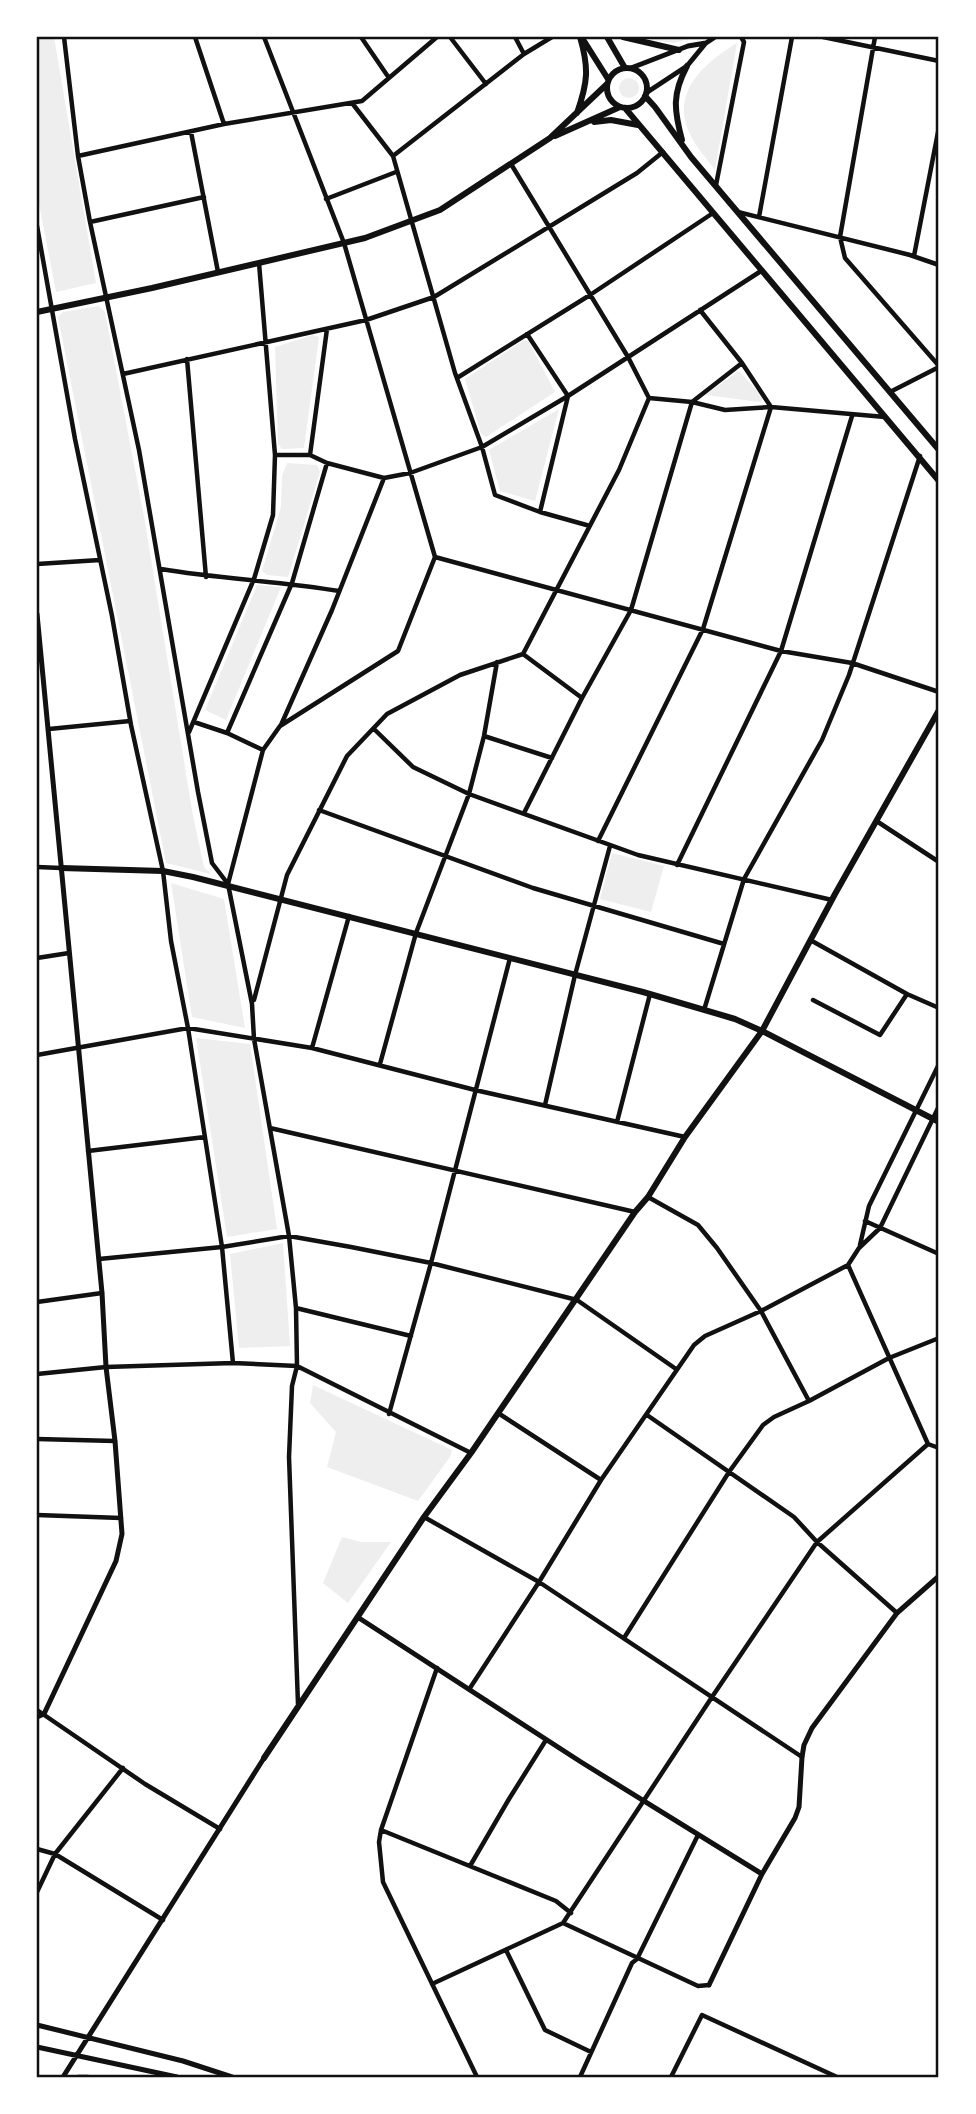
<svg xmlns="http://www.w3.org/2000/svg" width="976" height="2114" font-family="Lato,sans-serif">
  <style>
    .green { fill: #eee }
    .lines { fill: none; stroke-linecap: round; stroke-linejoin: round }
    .minor { stroke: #111; stroke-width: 4.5 }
    .tertiary { stroke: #111; stroke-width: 5 }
    .secondary { stroke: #111; stroke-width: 6 }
    .neatline { fill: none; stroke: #111; stroke-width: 2.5 }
  </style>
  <rect width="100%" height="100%" fill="#fff"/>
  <!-- green -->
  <path class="green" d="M37,37H54L96,283L56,292L37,193Z
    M632,37H698L673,43Z
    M737,43L715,170C705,156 691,142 686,124C675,87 709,60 737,43Z
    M619 88a10 10 0 1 1 20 0a10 10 0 1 1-20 0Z
    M99,306L105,312L145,522L193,816L204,867L211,874L166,863L58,317L63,312Z
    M313,335L319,337L304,448L282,449L278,444L275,347Z
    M524,340L529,342L555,392L486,437L481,434L465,379Z
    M739,371L763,397L762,401L760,402L705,395Z
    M559,409L535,501L500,491L489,450Z
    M287,463L317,465L320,472L288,577L267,575L262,571L281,507L282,476Z
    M257,585L281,587L226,720L205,710Z
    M612,853L664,866L651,912L600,899Z
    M171,883L224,899L245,1028L192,1017Z
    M196,1038L250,1044L277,1229L227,1237Z
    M283,1243L290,1346L239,1348L230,1254Z
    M313,1385L452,1450L450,1457L418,1501L327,1467L336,1432L310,1403Z
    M342,1537L361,1542H391L348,1603L323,1583Z"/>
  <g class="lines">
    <!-- minor -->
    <path class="minor" d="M64,37L78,156L90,222L139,450L198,792L212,863L228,884L252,1004L254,1039L289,1236L296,1308L297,1366L292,1386L289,1457L298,1704
      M195,37L224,124
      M361,37L389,78
      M450,37L486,84
      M515,37L524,54
      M823,37L939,61
      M875,37L840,237L845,258L939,366
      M352,103L393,156L455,373L482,447L495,495L540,512L590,526
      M191,132L218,272
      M78,156L224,124L362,101L437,37
      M393,156L524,54L552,37
      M716,185L744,42L741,37
      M326,199L396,172
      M738,212L910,255L939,265
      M759,217L792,37
      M90,222L204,197
      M37,226L75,439L112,616L131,725L163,871L171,941L188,1028L222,1247L233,1363
      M914,256L939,127
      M527,334L568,396L540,512
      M187,359L206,577
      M123,374L366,320L434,297L637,173L663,152
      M457,378L590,295L713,213
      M890,392L939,367
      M649,398L692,402L725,410L771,407L885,417
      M275,455H310L327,463L384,478L410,473L482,447L568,396L761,271
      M310,455L327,329
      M435,557L781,651L852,663L939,692
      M37,564L100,560
      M161,569C220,579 280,581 339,591
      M523,654L582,698
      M194,722L227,733L263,750
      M281,725L332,610L384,478
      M49,729L130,721
      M374,729L413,767L469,794L638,855L832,900
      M189,732L254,579L273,515L275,455L259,263
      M227,733L292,583L327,463
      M484,736L552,758
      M319,810L533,888L724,944
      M524,813L582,698L631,610L692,402L742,363
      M878,822L939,862
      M598,841L703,629L771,407L742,363L700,310
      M677,865L781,651L852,416
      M37,867L61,868
      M228,884L263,750L280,726L398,651L435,557L344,243L264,37
      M812,941L907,994L939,1008
      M37,958L69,953
      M254,1000L287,875L347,756L387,714L460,675L523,654L619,470L649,398L628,357L511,164
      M813,1000L880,1035L907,994
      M704,1010L744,879L822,740L849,675L920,456
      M312,1048L349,916
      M37,1055L188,1028L312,1048L475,1090L685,1137
      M380,1064L416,933L469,794L484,736L497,662
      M545,1105L575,975L610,846
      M617,1122L650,994
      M270,1128L635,1212
      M88,1151L205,1137
      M648,1197L698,1225L717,1248L761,1311L809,1401
      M865,1221L939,1254
      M860,1245L869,1206L939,1064
      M99,1259L222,1247L289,1236L351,1247L431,1263L577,1300L676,1369
      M848,1265L928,1444L939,1448
      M37,1302L102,1293
      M296,1308L411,1336
      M37,1374L106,1367L233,1363L297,1366L471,1453
      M498,1413L601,1480
      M389,1414L431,1263L510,958
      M647,1415L794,1517L817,1542L897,1613
      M37,1439L115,1441
      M37,1515L121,1518
      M424,1517L539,1582L802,1757
      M624,1638L729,1472L763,1425L774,1417L809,1401L889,1358L939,1338
      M437,1668L381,1830L556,1901L571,1913
      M470,1688L539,1582L601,1480L694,1345L705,1336L761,1311L848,1265L859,1248L880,1228L939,1106
      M37,1710L145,1784L220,1829
      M381,1830L379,1842L383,1882L477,2077
      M37,1849L55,1854L163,1920
      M470,1866L509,1799L546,1740
      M37,1892L55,1854L123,1768
      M563,1923L698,1986L709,1985
      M506,1950L545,2030L591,2052
      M432,1984L563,1923L712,1697L817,1542L928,1444
      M78,2077H88
      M580,2077L632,1963L637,1959L698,1835
      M671,2077L702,2015L837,2077"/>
    <!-- tertiary -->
    <path class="tertiary" d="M631,68L688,46L706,43L715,37
      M646,93L687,66L705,44
      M37,614L102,1293L106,1367L115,1441L122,1534L116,1561L44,1714L37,1717
      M359,1618L581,1762L762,1874
      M709,1985L762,1874L795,1818L799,1807L802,1757L804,1745L812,1728L897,1613L939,1576
      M37,2025L183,2061L232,2077
      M37,2047L177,2077
      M63,2077L264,1758"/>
    <!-- secondary -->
    <path class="secondary" d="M607,37L625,68
      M623,37L679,50
      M584,41L608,79
      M607 88a20 20 0 1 1 40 0a20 20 0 1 1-40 0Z
      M645,96L655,107L691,157L939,450
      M625,108L939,481
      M577,113C588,82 589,68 580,37
      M594,122L611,120L638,125
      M555,136L620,107
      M682,140C674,110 672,94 687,66
      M37,312L152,288L365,238L440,210L550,138L607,84
      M61,868L163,871L193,877L643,992L735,1019L762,1031L939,1122
      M264,1758L424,1517L471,1453L635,1212L648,1197L685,1137L762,1031L835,894L939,710"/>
  </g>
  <!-- border -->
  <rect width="976" height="2114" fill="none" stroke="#ffffff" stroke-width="77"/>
  <rect x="38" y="38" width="899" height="2038" class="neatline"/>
</svg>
